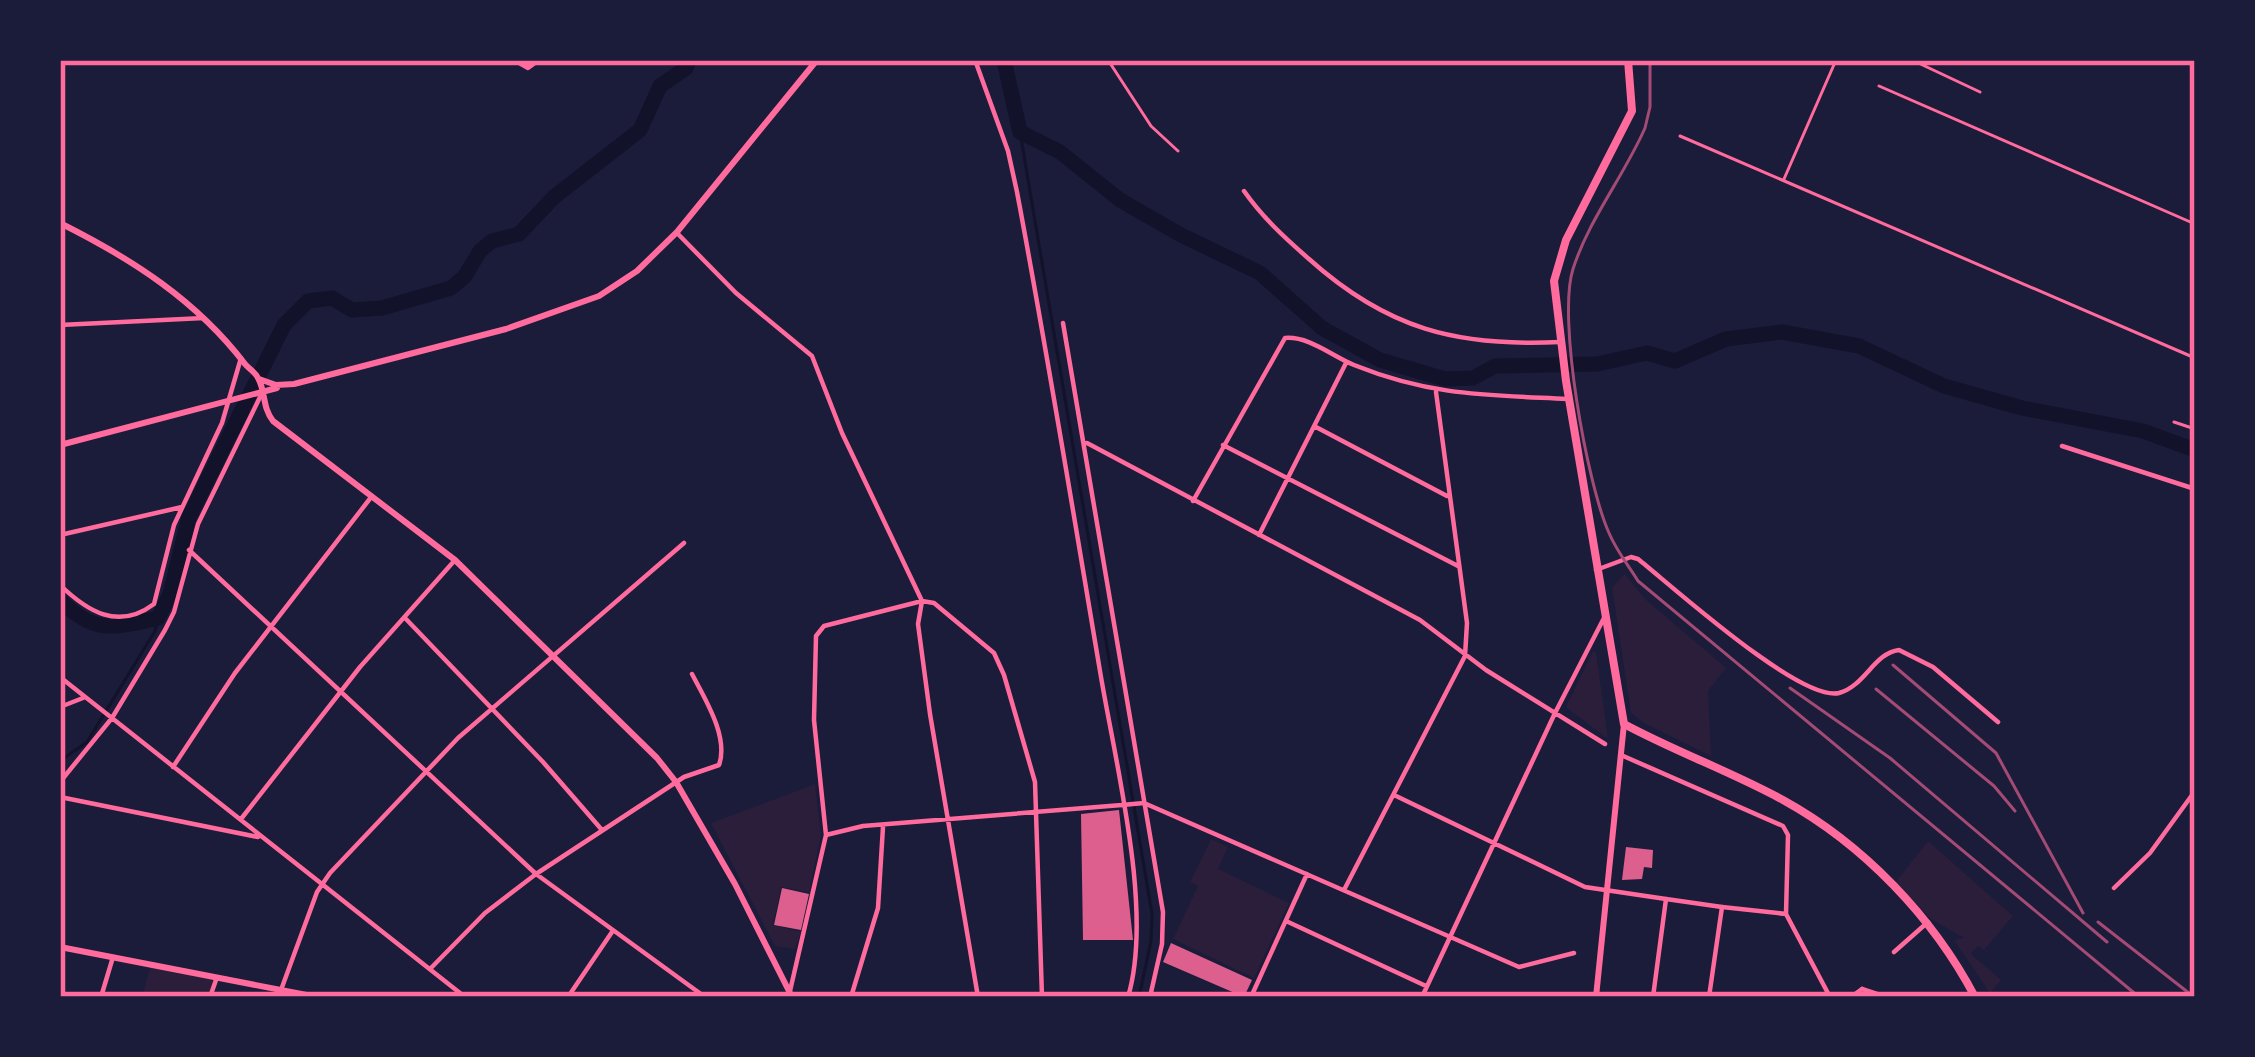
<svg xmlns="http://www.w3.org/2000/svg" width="2255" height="1057" font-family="'Source Sans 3',sans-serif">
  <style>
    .green { fill: #2a1e3b }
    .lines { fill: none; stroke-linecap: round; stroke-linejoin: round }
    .stream { stroke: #12122b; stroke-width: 3 }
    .river { stroke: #12122b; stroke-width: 15 }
    .building { fill: #dd5f8e }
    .service { stroke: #ff6b9d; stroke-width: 3 }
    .pedestrian { stroke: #ff6b9d; stroke-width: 4.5 }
    .minor { stroke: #ff6b9d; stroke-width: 4.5 }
    .tertiary { stroke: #ff6b9d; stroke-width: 6 }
    .secondary { stroke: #ff6b9d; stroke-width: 8 }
    .rail { stroke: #a44b75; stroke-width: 3 }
    .neatline { fill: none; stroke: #ff6b9d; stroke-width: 4.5 }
  </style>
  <rect width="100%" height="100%" fill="#1b1b3a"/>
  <!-- green -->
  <path class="green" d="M1625,574L1644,598L1726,668L1708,691L1711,756L1644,723L1631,713L1612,587Z
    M1593,651L1596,652L1608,739L1566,707Z
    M815,784L821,835L809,892L781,887L773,925L801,932L795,949L775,946L711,823Z
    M1211,839L1228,847L1218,869L1289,903L1254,978L1173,939L1198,886L1190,882Z
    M1928,841L2013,916L1984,950L1978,946L1971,954L2001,980L1990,993L1954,940L1964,938L1931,919L1895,883Z
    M151,964L217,977L211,997H142Z"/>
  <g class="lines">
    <!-- stream -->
    <path class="stream" d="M1020,132L1152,914L1151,941L1139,997
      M60,761L87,742L155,631L158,618"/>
    <!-- river -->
    <path class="river" d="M1004,60L1020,132L1060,152L1120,200L1181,235L1260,273L1322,328L1380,360L1445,379L1473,378L1495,366L1597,364L1647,353L1675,361L1726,339L1782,332L1859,346L1944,386L2022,408L2143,431L2195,450
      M60,600C95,635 113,628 158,618L170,594L189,517L284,325L308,301L332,298L352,310L382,308L451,288L465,276L480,251L492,241L519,234L554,197L640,130L660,86L686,68L689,60"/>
  </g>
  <!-- building -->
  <path class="building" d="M1119,810L1133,940H1083L1081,814Z
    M1626,847L1653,850L1652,868L1644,867L1642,879L1622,880Z
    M782,888L809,894L801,930L774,925Z
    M1171,943L1252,980L1244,997L1163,962Z"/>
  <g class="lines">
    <!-- service -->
    <path class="service" d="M1108,60L1151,126L1178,151
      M1912,60L1980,92
      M1879,86L2195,224
      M1680,136L2195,358
      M1784,179L1836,60
      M2174,422L2195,429"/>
    <!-- pedestrian -->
    <path class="pedestrian" d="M1122,805L1144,803
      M1666,899L1722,907
      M1862,989L1886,997"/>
    <!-- minor -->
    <path class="minor" d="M514,60L528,68L539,60
      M975,60L1008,151L1017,192C1047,351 1073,511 1100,671C1115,763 1154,910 1128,997
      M1244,191C1263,218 1285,238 1309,259C1387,329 1457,347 1560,342
      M678,234L736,293L812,356L842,433L922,601L918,624L930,714L978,997
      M1063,323L1163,912L1162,944L1150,997
      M60,325L204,318
      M1314,426L1447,496
      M1087,443L1420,620L1486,670L1605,744
      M1223,445L1458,566
      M2062,446L2195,489
      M1193,501L1285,338C1309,336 1332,356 1354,365C1431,396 1486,395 1567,399
      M60,535L182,507
      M1259,535L1346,363
      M189,550L536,874L705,997
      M1596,570L1631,557L1638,559C1672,586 1800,702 1839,693C1865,686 1874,653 1899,650L1933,667L1998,722
      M60,585C87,611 118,631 154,604L174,525L222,423L241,358
      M406,619L543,762L602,830
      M60,677L465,997
      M60,707L83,698
      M1621,755L1783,826L1788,835L1786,914L1830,997
      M173,767L235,673L372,496
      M60,782L112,718L165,630L174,612L198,524L262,393
      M1394,795L1585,887L1666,899L1653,997
      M60,797L258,837
      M1144,803L1519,967L1574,953
      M241,819L360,667L455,560
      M826,835L863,826L1122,805
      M2114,888L2150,853L2195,791
      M1344,890L1465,656L1467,623L1436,392
      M1286,921L1426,986
      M1894,952L1928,922
      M430,969L485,913L536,874L684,777L719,765C729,737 705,699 692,674
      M281,990L317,892L330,873L458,738L684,543
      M790,991L826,835L814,720L816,636L824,626L922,601L934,603L994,653L1004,675L1035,782L1042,997
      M101,997L113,957
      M210,997L216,980
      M568,997L612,932
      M851,997L878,908L883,827
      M1251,997L1307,874
      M1422,997L1555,713L1604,618
      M1709,997L1722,907L1786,914
      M1851,997L1862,989"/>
    <!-- tertiary -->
    <path class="tertiary" d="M60,223C132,259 196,300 245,364C249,369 255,372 258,378C266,392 262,407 273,421L455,560L657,758L676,782L735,884L792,997
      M259,379L276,385L294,384L506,329L599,296L637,271L677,232L817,60
      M60,445L277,388
      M60,947L317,997
      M1596,997L1624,724"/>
    <!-- secondary -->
    <path class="secondary" d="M1628,60L1632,111L1566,240L1554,281L1566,381L1624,724C1676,752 1732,772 1783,800C1863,844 1933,917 1975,997"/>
    <!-- rail -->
    <path class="rail" d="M1650,60V107L1645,128C1624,176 1589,219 1573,269C1557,318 1587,484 1609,533C1616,550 1628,565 1638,581L2139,997
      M1893,665L1996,753L2083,913
      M1790,688L1890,758L2107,942
      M1876,689L1994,786L2015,811
      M2098,922L2194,997"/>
  </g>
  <!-- border -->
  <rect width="2255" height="1057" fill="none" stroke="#1b1b3a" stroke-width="126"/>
  <rect x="63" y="63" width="2129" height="931" class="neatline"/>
</svg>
